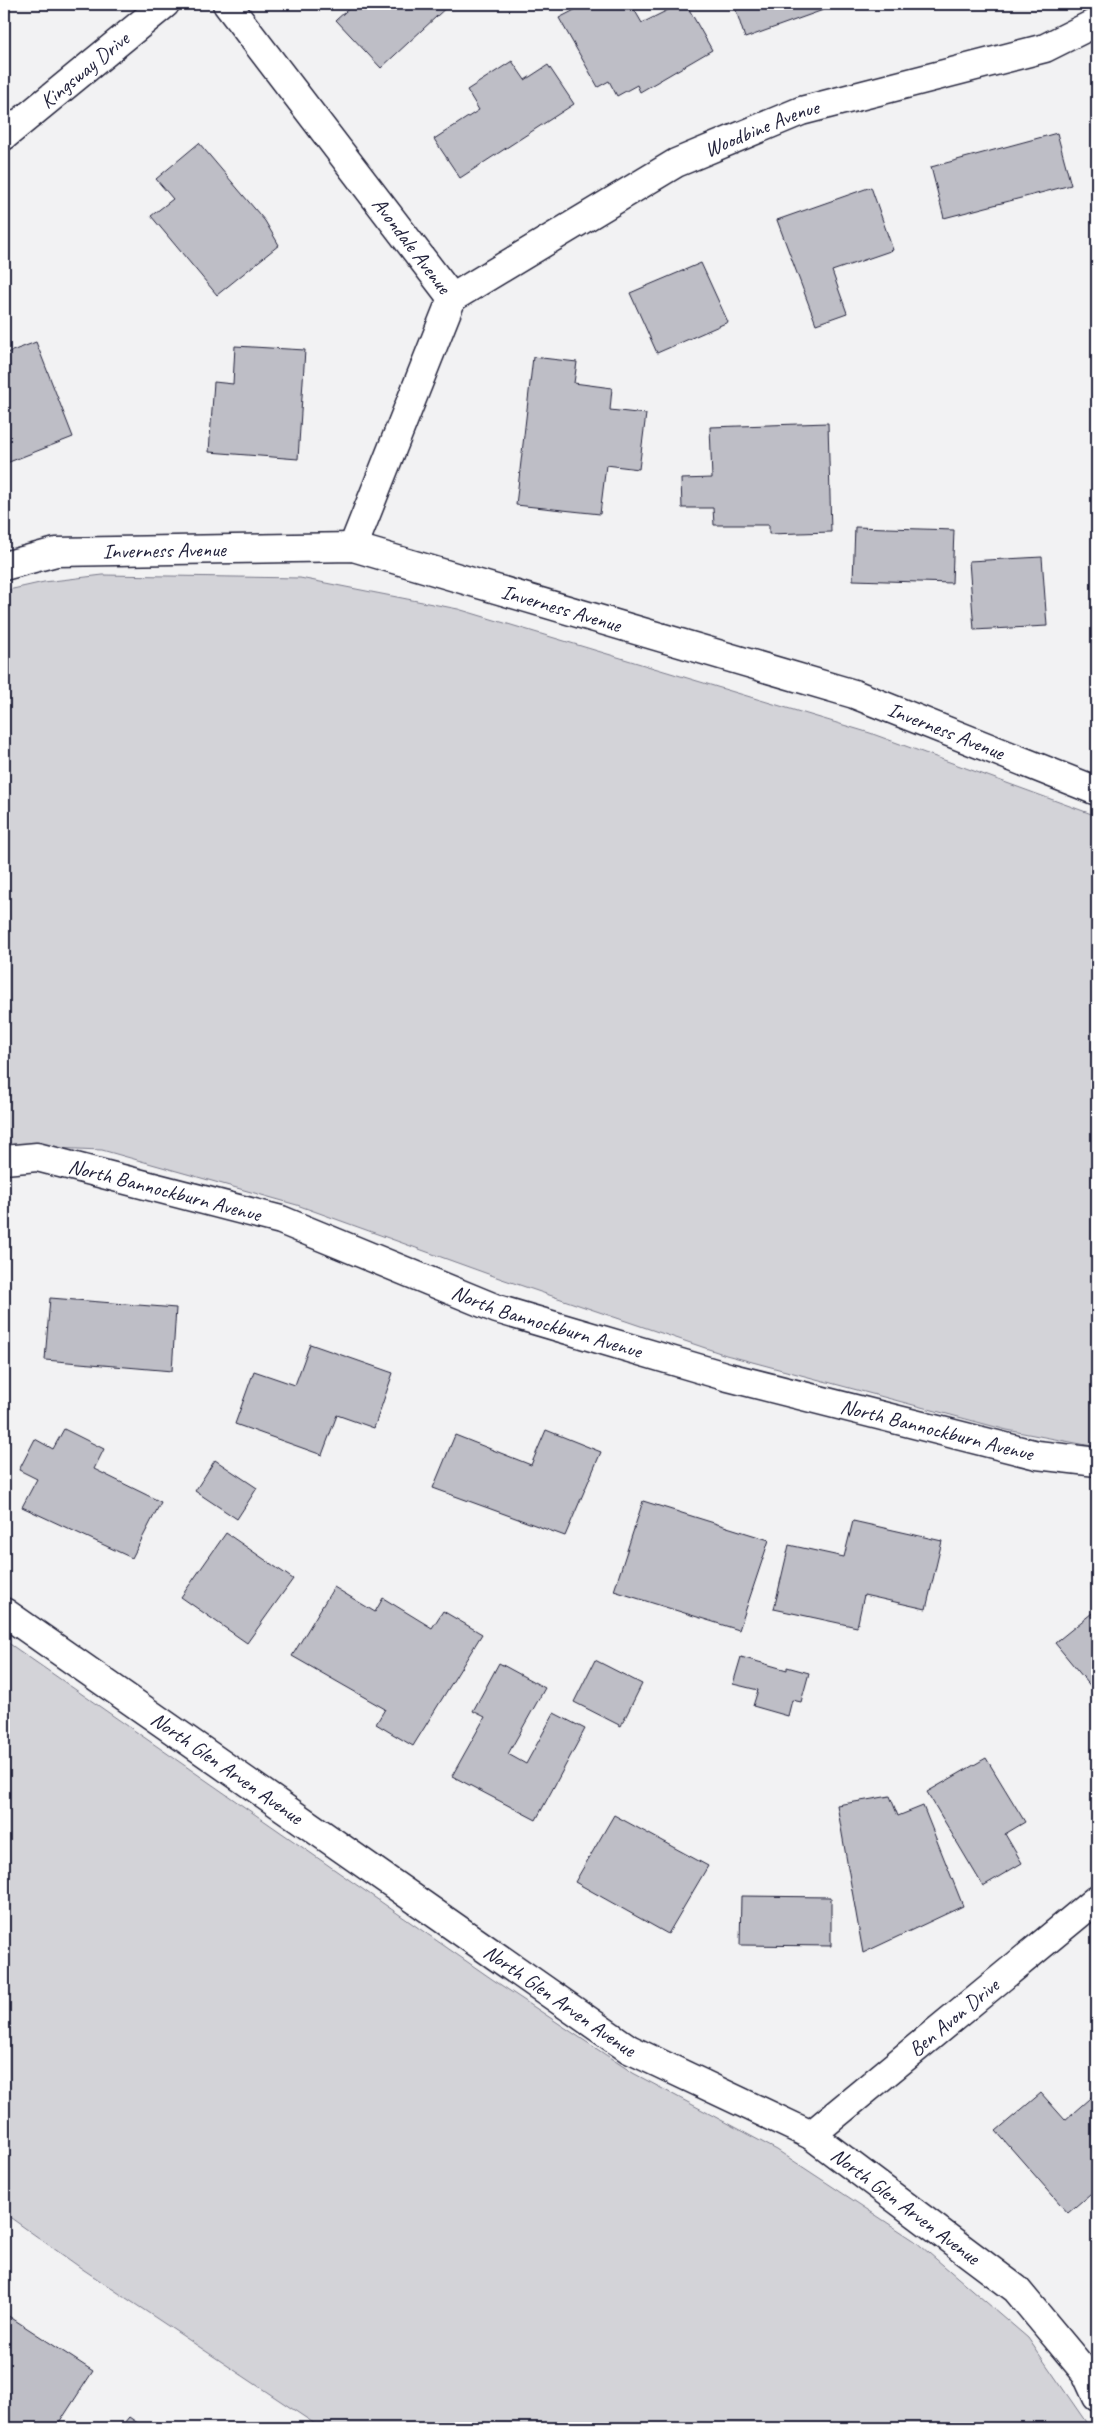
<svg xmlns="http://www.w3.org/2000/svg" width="1101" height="2432" font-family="Caveat,sans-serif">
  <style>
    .green { fill: #d3d3d8; stroke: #7a7a8a }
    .building { fill: #bebec6; stroke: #22223b }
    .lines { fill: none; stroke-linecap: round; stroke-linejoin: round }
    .minor-casing { stroke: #22223b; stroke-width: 31 }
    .minor { stroke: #fff; stroke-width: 28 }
    .labels { text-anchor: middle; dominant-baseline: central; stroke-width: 4; stroke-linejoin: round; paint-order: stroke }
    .street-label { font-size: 21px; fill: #22223b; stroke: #fff }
  </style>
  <rect width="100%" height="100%" fill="#f2f2f3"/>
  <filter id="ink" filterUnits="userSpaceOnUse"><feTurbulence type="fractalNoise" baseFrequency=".02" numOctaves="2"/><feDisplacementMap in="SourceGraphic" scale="10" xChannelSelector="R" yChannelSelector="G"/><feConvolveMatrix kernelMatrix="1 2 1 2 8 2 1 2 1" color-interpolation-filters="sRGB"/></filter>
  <g filter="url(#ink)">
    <!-- green -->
    <path class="green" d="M103,575L300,578L458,609L870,733L1097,816V1447L1007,1430L726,1355L502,1279L297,1205L102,1150L4,1146V591L44,582Z
      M4,1640L492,1979L633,2073L777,2150L915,2241L1028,2338L1090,2428H321L81,2268L4,2213Z"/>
    <!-- building -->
    <path class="building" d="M354,4H450L381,68L336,20Z
      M586,4H631L642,23L680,4H686L712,50L640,92L637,85L617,96L609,81L598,87L559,18Z
      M734,4H840L745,38Z
      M512,61L525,80L548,65L574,104L460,178L434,139L479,110L467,90Z
      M1057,133L1071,185L944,218L931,167Z
      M199,143L265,221L279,245L217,295L151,216L173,199L156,179Z
      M871,187L893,250L832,271L847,313L816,324L777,220Z
      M701,263L728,322L657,353L630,293Z
      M36,342L73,437L4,464V354Z
      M235,346L305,350L298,459L209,452L214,382L233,384Z
      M533,357L577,362L574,383L612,388L610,410L646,414L639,469L606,465L600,514L516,505Z
      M828,423L831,532L769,534V525H714L713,508H682L681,479L712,478L710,427Z
      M855,527L954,530L952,583L853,580Z
      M1042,557L1047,626L974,630L969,561Z
      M50,1298L176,1308L172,1371L45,1360Z
      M310,1344L393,1373L374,1428L337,1415L322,1455L235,1424L254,1371L295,1385Z
      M64,1429L104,1449L94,1469L161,1502L132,1558L22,1507L37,1479L19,1470L35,1439L53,1449Z
      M546,1430L601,1452L565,1536L433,1488L455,1435L531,1465Z
      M215,1460L257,1488L237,1519L195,1491Z
      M643,1501L769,1540L739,1630L614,1591Z
      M853,1521L942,1541L926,1609L864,1595L857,1627L774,1609L789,1545L844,1557Z
      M226,1533L293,1579L247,1643L181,1597Z
      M334,1587L375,1612L383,1598L432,1628L443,1611L482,1634L413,1746L376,1724L385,1709L292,1656Z
      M1097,1609V1694L1055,1643Z
      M741,1657L787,1670V1667L809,1673L801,1702L792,1700L788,1716L753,1706L758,1690L733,1684Z
      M595,1660L642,1684L621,1726L574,1702Z
      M499,1663L545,1688L508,1754L526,1764L554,1713L585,1729L536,1820L452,1776L485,1717L473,1711Z
      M986,1758L1025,1822L1005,1834L1022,1863L983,1886L927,1792Z
      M890,1796L898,1816L923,1806L963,1906L863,1953L837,1805Z
      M614,1815L708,1866L668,1934L575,1882Z
      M741,1896L831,1897V1946L740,1945Z
      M1097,2092V2188L1068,2213L996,2131L1041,2093L1065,2120Z
      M4,2313L93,2371L56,2428H4Z
      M129,2417L145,2428H120Z"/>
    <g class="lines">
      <defs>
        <g id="minor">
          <path id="s1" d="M227,4L452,298L353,547"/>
          <path id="s2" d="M4,136L165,4"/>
          <path id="s3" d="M452,298L676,163L801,111L1045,48L1097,22"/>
          <path id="s4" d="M4,566L56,552L353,547L854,694L1097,791"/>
          <path id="s5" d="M4,1160L37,1157L281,1220L497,1309L728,1377L1037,1455L1097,1462"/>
          <path id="s6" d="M4,1612L629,2049L811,2135L1016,2289L1086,2373L1097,2397"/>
          <path id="s7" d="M811,2135L1097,1899"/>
        </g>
      </defs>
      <!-- minor casing -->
      <use href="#minor" class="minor-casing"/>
      <!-- minor -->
      <use href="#minor" class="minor"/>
    </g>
  </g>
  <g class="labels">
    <!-- street labels -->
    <g class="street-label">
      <text stroke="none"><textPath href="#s2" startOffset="104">Kingsway Drive</textPath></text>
      <text stroke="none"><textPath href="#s3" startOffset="354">Woodbine Avenue</textPath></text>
      <text stroke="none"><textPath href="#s1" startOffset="304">Avondale Avenue</textPath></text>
      <text stroke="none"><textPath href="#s4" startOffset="162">Inverness Avenue</textPath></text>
      <text stroke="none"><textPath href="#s4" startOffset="568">Inverness Avenue</textPath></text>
      <text stroke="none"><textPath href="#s4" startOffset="972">Inverness Avenue</textPath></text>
      <text stroke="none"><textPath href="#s5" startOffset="165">North Bannockburn Avenue</textPath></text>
      <text stroke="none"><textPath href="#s5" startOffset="570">North Bannockburn Avenue</textPath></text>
      <text stroke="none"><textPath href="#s5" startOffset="975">North Bannockburn Avenue</textPath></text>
      <text stroke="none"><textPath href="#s6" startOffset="272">North Glen Arven Avenue</textPath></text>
      <text stroke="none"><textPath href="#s6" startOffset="678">North Glen Arven Avenue</textPath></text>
      <text stroke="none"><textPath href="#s7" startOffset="185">Ben Avon Drive</textPath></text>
      <text stroke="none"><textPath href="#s6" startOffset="1082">North Glen Arven Avenue</textPath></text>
    </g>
  </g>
  <!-- margin -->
  <rect width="1101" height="2432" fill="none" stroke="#fff" stroke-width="20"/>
  <rect x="10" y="10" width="1081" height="2412" fill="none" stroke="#22223b" stroke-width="2" filter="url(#ink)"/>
</svg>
